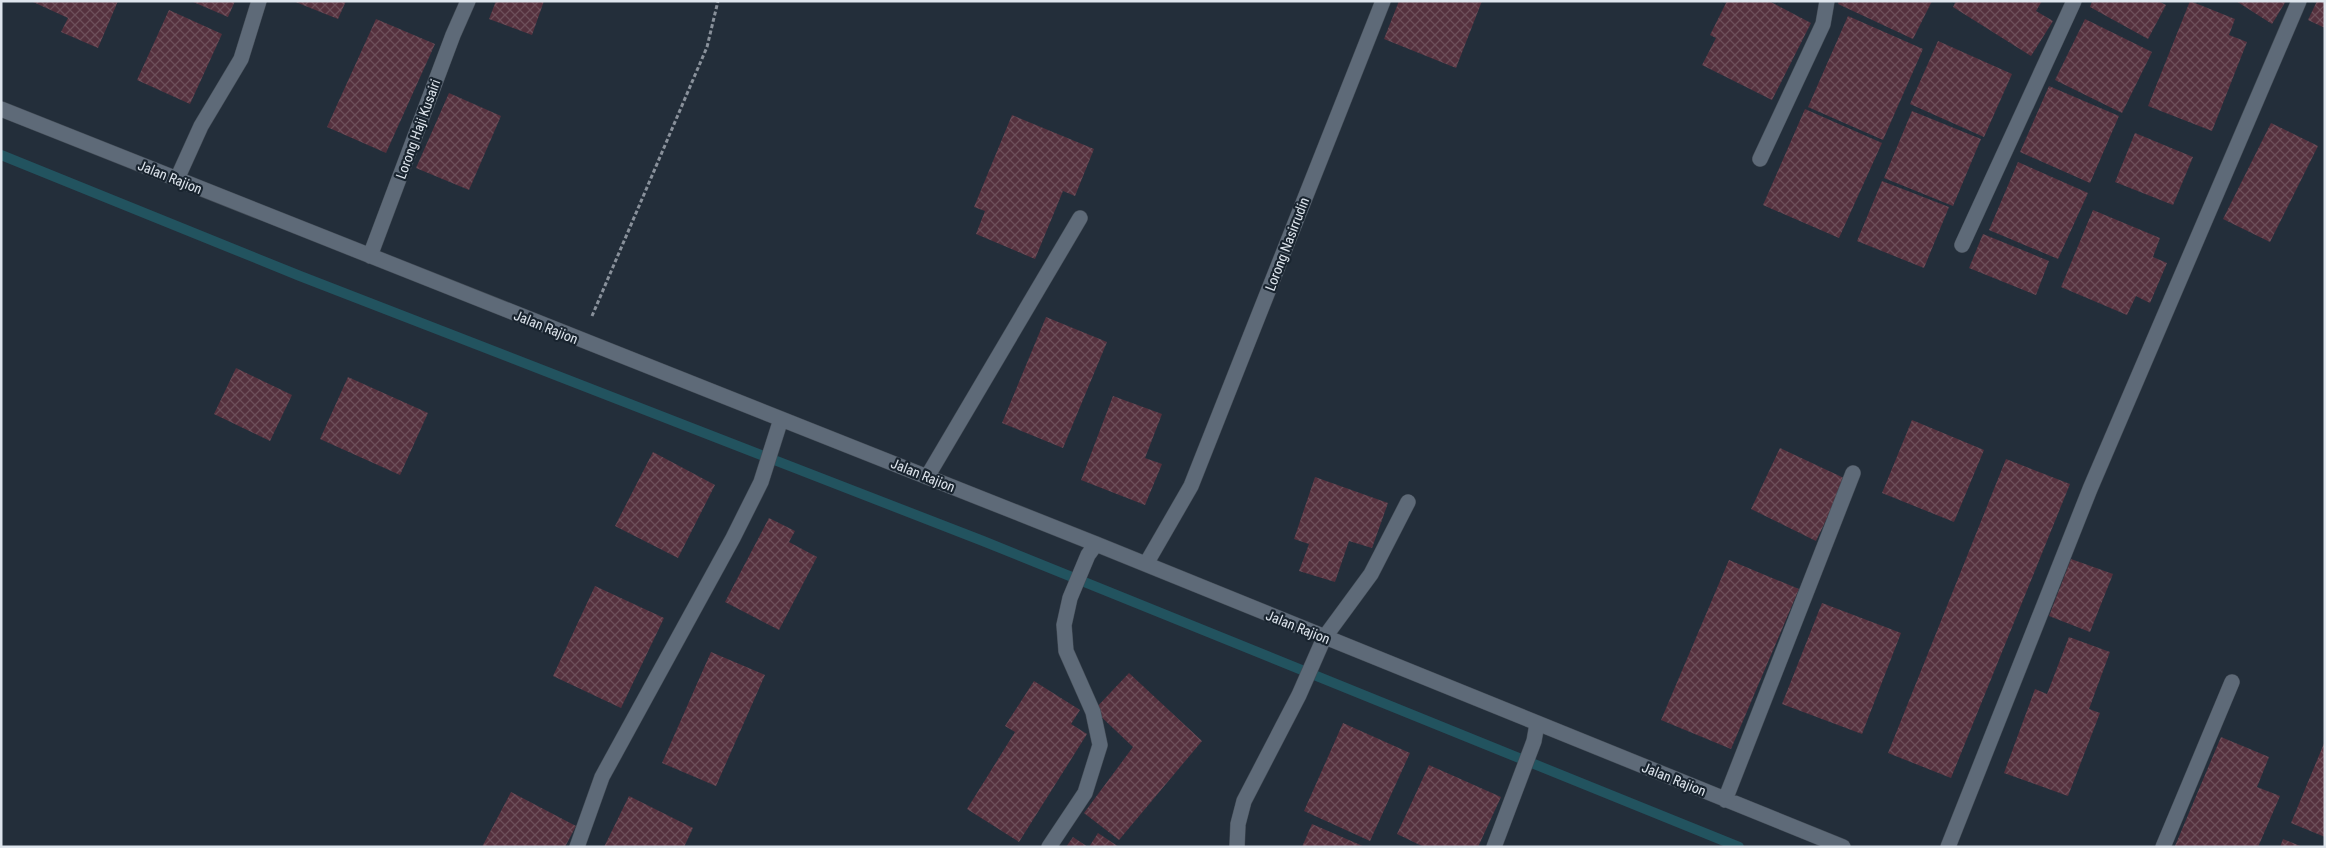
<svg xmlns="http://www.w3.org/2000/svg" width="2326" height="848" font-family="'Roboto Condensed',sans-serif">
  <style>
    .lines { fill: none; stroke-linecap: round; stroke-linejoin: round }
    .stream { stroke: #22535f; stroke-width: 10 }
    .building { fill: url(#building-cross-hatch) }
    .minor-casing { stroke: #434c56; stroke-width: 16 }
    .path { stroke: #89919b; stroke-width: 3; stroke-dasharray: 4 2.5; stroke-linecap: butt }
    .minor { stroke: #5e6a78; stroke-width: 15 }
    .labels { text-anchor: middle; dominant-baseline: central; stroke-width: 4.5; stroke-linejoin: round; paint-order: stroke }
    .street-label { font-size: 14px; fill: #dee5ed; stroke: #19242f }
  </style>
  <defs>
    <pattern id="building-cross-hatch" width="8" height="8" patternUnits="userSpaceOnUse" patternTransform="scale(1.25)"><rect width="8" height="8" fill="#55313e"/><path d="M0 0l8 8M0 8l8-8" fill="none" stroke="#6d4f5a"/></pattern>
  </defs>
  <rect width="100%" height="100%" fill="#232e3a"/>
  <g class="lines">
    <!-- stream -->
    <path class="stream" d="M1,155L300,276L983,541L1739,847"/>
  </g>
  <!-- building -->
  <path class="building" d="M31,1H118L98,48L61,32L68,18Z
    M191,1H235L228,17Z
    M293,1H346L338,19Z
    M496,1H544L532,35L489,19Z
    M1399,1H1482L1456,68L1384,39Z
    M1727,1H1769L1811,23L1772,100L1702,65L1716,38L1710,35Z
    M1839,1H1932L1913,39L1838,4Z
    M1956,1H2042L2036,11L2053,21L2031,56L1953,7Z
    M2092,1H2158L2166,5L2148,39L2090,7Z
    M2190,1L2235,19L2229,35L2247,42L2212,131L2148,106Z
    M2236,1H2286L2272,24Z
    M2317,1H2325V28L2308,20Z
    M169,10L222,34L190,104L137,80Z
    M1848,16L1923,49L1883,140L1808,107Z
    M376,19L435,44L386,153L327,127Z
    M2085,19L2152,52L2122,113L2055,80Z
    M1938,41L2012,74L1984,137L1910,104Z
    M2049,86L2119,116L2090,183L2020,152Z
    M449,93L501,116L469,190L416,168Z
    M1805,109L1882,143L1839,238L1763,205Z
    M1912,111L1981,139L1953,206L1884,178Z
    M1012,115L1094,149L1075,196L1063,191L1035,259L976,234L985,211L974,207Z
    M2271,123L2318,146L2270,242L2223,219Z
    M2135,133L2193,157L2173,205L2115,182Z
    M2018,162L2088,193L2058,259L1989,230Z
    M1882,181L1949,207L1924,268L1857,241Z
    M2093,210L2160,238L2153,257L2167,263L2150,303L2136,296L2127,315L2061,287Z
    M1983,234L2049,261L2036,295L1969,268Z
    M1046,317L1107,342L1063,448L1002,423Z
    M236,368L292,395L270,441L214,414Z
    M348,377L428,413L400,475L320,439Z
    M1113,396L1162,414L1145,458L1162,464L1145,505L1081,480Z
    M1912,420L1984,450L1954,522L1882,493Z
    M1780,448L1846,479L1816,541L1751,509Z
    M653,452L715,485L678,558L615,526Z
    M2006,459L2070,484L1951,778L1888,753Z
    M1315,477L1388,503L1372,548L1349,541L1335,582L1299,571L1309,544L1294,539Z
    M769,518L795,531L789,542L817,557L779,630L725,602Z
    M2071,559L2113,574L2090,632L2049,616Z
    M1729,560L1799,589L1731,749L1661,720Z
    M595,586L664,618L621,708L553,676Z
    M1822,603L1901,633L1862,734L1782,704Z
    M2069,637L2110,652L2089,709L2100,713L2068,796L2004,773L2035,689L2047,694Z
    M711,652L765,675L716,786L662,763Z
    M1129,673L1202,741L1119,840L1084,813L1133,747L1094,710Z
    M1034,681L1080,710L1071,724L1087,734L1019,842L967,809L1015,732L1005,726Z
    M1343,723L1410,753L1370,841L1304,811Z
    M2221,737L2269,757L2257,787L2280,796L2258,847H2178L2175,846Z
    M2325,741V837L2291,823Z
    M1429,765L1501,797L1478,847H1424L1397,834Z
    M511,792L576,826L565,847H482Z
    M629,796L693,828L684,847H604Z
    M1312,824L1365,847H1302Z
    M1098,833L1119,847H1089Z
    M1073,837L1088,847H1066Z
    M2283,839L2303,847H2280Z"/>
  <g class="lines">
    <defs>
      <path id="minor" d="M1,109L1096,544L1843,847
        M1760,159L1823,24L1827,1
        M177,179L201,126L241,59L259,1
        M1962,245L2074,1
        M370,256L453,35L468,1
        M927,477L1080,218
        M1146,564L1191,486L1383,1
        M1725,800L1853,473
        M577,847L602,777L733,538L761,482L781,419
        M1049,847L1085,793L1100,745L1093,712L1066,651L1064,625L1070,598L1088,555L1096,544
        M1237,847L1238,824L1244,801L1299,695L1324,638L1371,574L1408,502
        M1494,847L1534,741L1537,724
        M1948,847L2090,489L2299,1
        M2163,847L2232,682"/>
    </defs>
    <!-- minor casing -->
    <use href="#minor" class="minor-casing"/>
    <!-- path -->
    <path class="path" d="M592,316L707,47L718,1"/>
    <!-- minor -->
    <use href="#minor" class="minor"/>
  </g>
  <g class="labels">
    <!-- street labels -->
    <g class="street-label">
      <text transform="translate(418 129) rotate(-70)">Lorong Haji Kusairi</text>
      <text transform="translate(170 177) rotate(22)">Jalan Rajion</text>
      <text transform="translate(1287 244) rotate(-69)">Lorong Nasirrudin</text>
      <text transform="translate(546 327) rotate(22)">Jalan Rajion</text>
      <text transform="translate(923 475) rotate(22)">Jalan Rajion</text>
      <text transform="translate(1298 627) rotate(22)">Jalan Rajion</text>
      <text transform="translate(1674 779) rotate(22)">Jalan Rajion</text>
    </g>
  </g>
  <!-- border -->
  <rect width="2326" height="848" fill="none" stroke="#dee5ed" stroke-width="5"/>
</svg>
